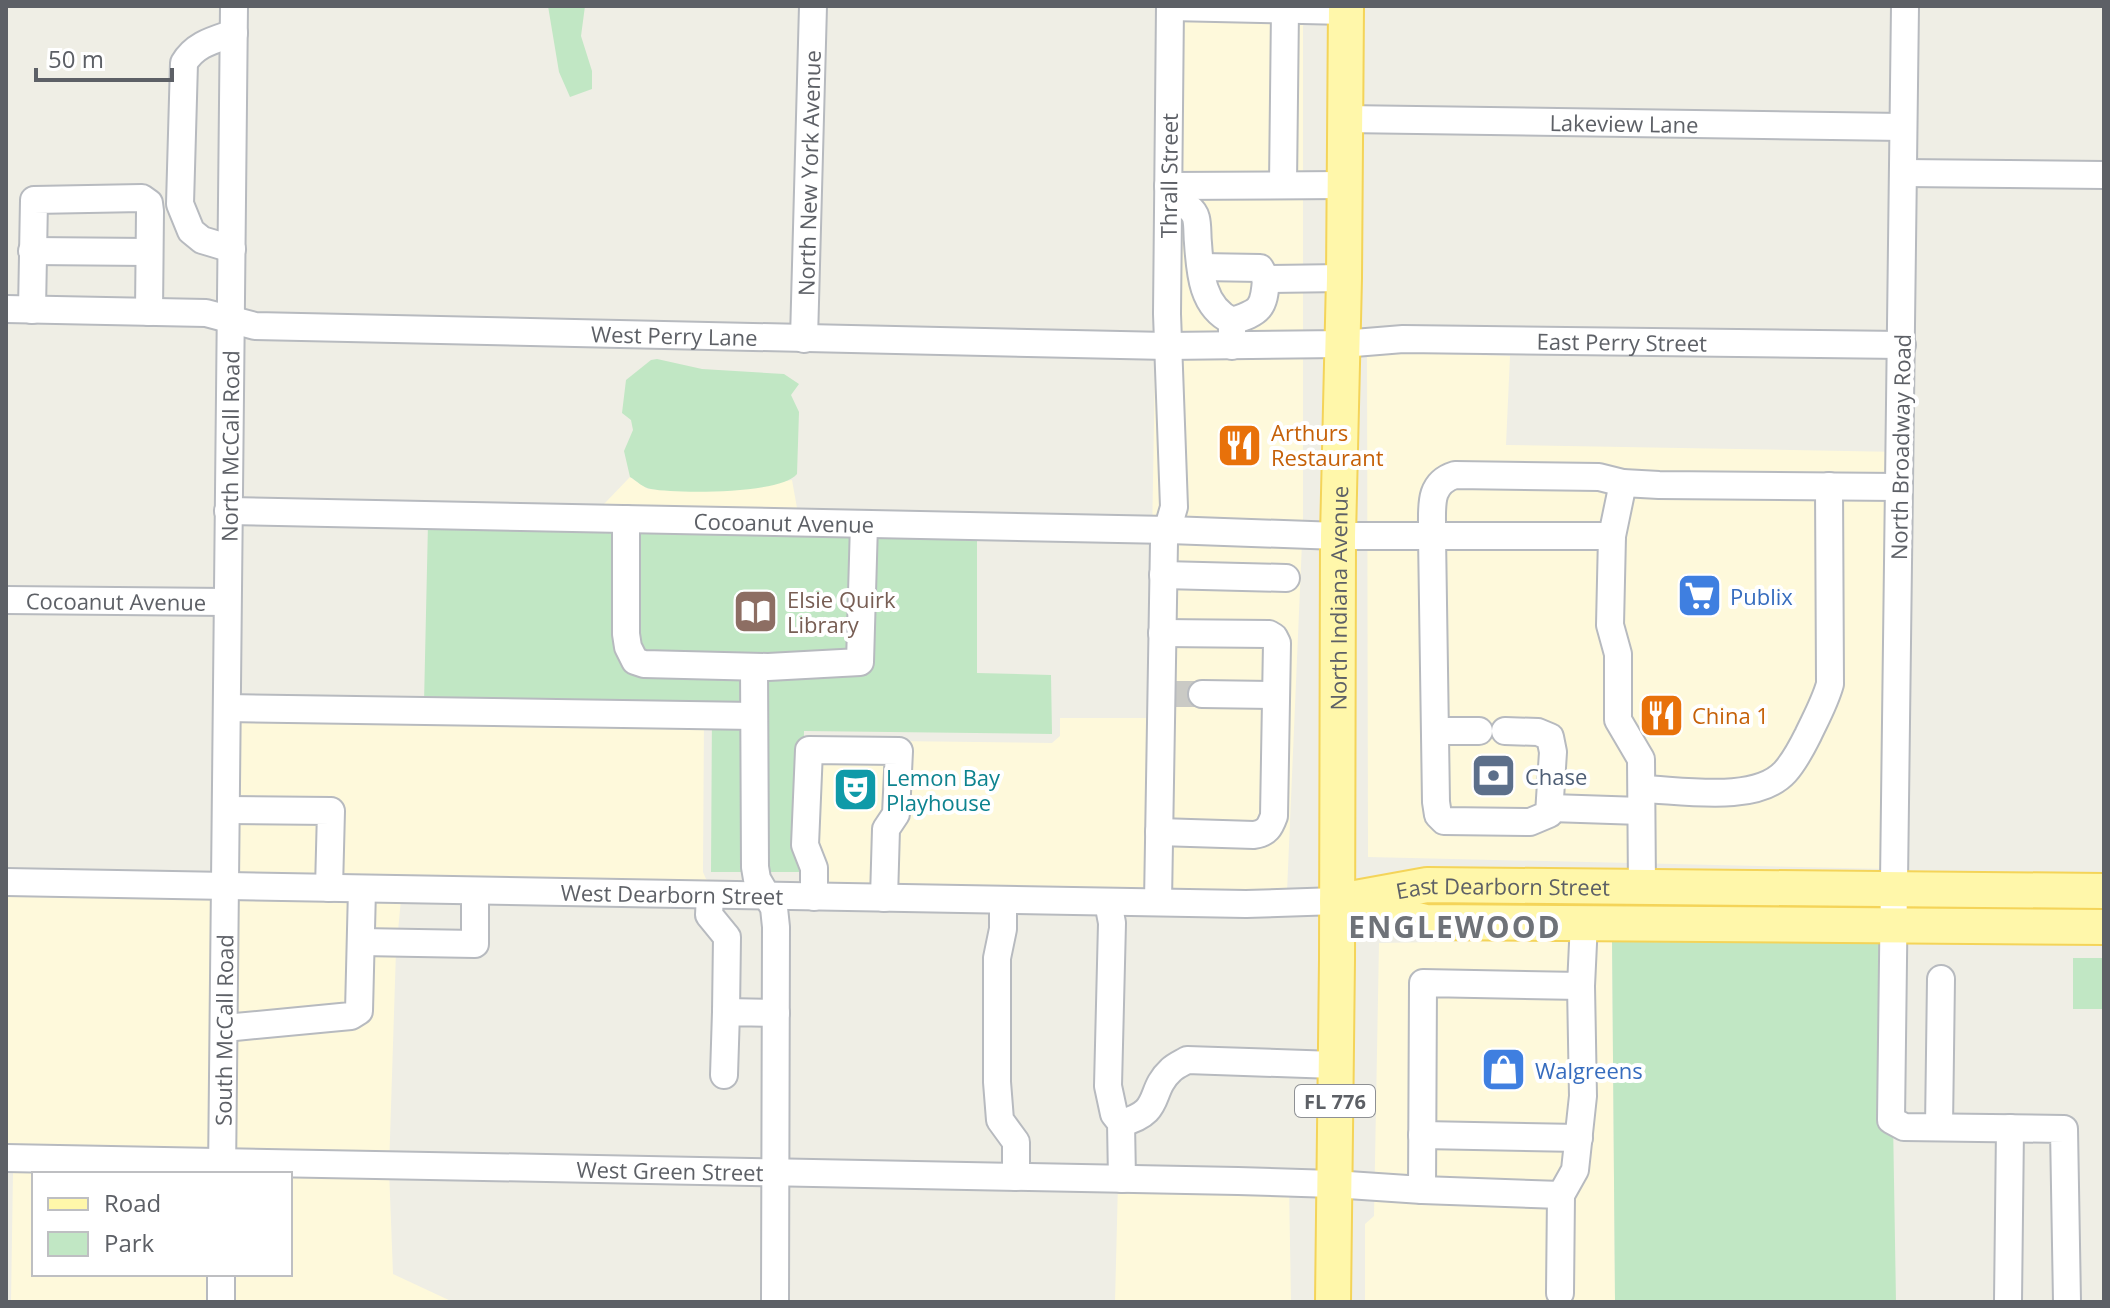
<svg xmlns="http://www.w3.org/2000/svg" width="2110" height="1308" font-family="'Open Sans',sans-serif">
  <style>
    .commercial { fill: #fef9db }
    .green { fill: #c1e7c4 }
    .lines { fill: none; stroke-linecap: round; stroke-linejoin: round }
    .minor-tunnel { stroke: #cacac5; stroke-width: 26; stroke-dasharray: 26 13; stroke-linecap: butt }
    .minor-casing { stroke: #b7babf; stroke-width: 30 }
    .major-casing { stroke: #f4d459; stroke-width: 38 }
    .minor { stroke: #fff; stroke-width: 26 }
    .major { stroke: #fff7aa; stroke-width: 34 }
    .labels { text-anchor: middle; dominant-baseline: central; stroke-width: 8; stroke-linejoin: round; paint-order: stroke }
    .shield { fill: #fff; stroke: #8e9094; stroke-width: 2 }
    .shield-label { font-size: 20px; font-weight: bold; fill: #5d6066 }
    .street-label { font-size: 22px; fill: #5d6066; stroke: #fff }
    .food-label { font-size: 22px; fill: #c56008; stroke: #fff; text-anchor: start }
    .shop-label { font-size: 22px; fill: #366cbe; stroke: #fff; text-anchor: start }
    .education-label { font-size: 22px; fill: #785e54; stroke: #fff; text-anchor: start }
    .service-label { font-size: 22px; fill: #4e5e75; stroke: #fff; text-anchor: start }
    .culture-label { font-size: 22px; fill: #0d838f; stroke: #fff; text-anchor: start }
    .district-label { font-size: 30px; font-weight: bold; letter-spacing: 2px; fill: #6e7278; stroke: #fff }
  </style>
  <rect width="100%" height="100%" fill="#efeee5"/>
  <!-- commercial -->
  <path class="commercial" d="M1161,6H1303V519L1287,892L229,876L237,710L704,720L703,872L706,879L711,881H804L811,740L1052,743L1060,736V718H1149Z
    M1367,352L1510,356L1506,445L1901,452L1888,869L1368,857Z
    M630,477L648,489L700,491L730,490L792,480L797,508L813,522L585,517L604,504Z
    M6,893L217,896L213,1174H34V1274H212L211,1302H11L13,1172L6,1171Z
    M236,897L401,900L396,951L389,1169L393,1274L453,1302H231V1274H290V1174H232Z
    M1612,939L1615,1302H1365V1224L1374,1216L1379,943Z
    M1118,1183L1289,1185L1291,1302H1115Z"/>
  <!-- green -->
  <path class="green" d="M548,6H585L581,36L592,71V89L570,97L559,72Z
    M657,359L702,369L784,374L799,384L791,395L799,412L797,474C781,494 678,494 651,489C643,488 637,481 630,477L624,451L633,430L631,420L622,413L626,380L651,360Z
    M428,523L977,535V673L1051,675L1052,734L804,731L801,872H711L712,711L424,703Z
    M1890,937L1896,1302H1615L1612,939Z
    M2073,958H2104V1009H2073Z"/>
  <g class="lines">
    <!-- minor-tunnel -->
    <path class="minor-tunnel" d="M1176,694H1202"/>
    <defs>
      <g id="minor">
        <path d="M1905,6L1891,1120L1904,1127L2064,1129L2067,1302"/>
        <path d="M1170,7L1346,11"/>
        <path id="s1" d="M1344,119L1903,127"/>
        <path d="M1904,173L2104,175"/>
        <path d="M1283,184L1285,9"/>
        <path d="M1168,186L1344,185"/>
        <path d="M1180,186C1182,213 1192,203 1196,218C1198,226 1197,235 1198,243C1200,273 1202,307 1232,321V346"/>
        <path d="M232,249L202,240L191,231L180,204L184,63C195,44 214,40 234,33"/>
        <path d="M32,251L149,252"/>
        <path d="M1201,267L1260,268L1266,279L1344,278"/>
        <path id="s2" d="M6,309L206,313L255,326L1167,346L1342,344L1403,339L1902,345"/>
        <path d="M32,310L34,200L142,198L149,203L150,211L149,312"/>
        <path d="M1232,321C1260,312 1264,309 1266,279"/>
        <path id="s3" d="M804,339L813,6"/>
        <path d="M1623,483L1612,536L1610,625L1618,654V720L1641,759L1642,888"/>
        <path id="s4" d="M228,511L1169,530L1338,536H1612"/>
        <path d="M626,519V634L628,647L635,661L644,664L768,667L860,662L864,524"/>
        <path d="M1163,575L1286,578"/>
        <path id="s5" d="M6,600L227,602"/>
        <path d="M754,667L755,867L757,879L774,908L776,927L775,1302"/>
        <path d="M1202,694L1276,695"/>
        <path d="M227,708L754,716"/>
        <path d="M1435,731H1479"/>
        <path d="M1505,731L1538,732L1550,737L1553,752L1549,814L1530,822L1444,821L1438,815L1436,802L1432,536C1433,511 1426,484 1455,475L1599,477L1623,483L1659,485L1899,487"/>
        <path d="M1642,789C1681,790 1756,804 1785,772C1794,762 1802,747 1808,735C1816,718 1825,702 1830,684L1829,486"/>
        <path d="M1551,808L1641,811"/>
        <path d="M227,810L331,811L329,888"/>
        <path d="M1159,832L1254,835C1267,833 1270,827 1274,816L1277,643L1274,637L1269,634L1162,633"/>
        <path id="s6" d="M6,882L1246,904L1337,901"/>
        <path d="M710,895L709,915L727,937L726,1012"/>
        <path d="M814,897V868L805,845L809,750L899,751L896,814L886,829L884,898"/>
        <path d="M1003,900V929L997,958V1082L1000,1120L1016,1142V1177"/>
        <path d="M1108,902L1112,923L1108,1086L1114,1114L1121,1123L1122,1179"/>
        <path id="s7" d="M1158,902L1164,542L1174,507L1167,314L1170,6"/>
        <path d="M361,942L475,944V891"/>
        <path d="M225,1028L351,1016L359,1011L362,889"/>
        <path d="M724,1075L726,1012L776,1013"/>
        <path d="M1121,1123C1164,1112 1147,1092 1171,1070C1175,1066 1182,1063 1187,1060L1335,1065"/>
        <path d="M1939,1127L1941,979"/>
        <path d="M1422,1135L1579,1138"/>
        <path id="s8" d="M6,1158L1238,1181L1333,1184L1422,1190L1423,983L1581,986L1584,922"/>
        <path id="s9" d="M222,1174L234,6"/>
        <path d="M1422,1190L1561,1195"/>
        <path d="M1560,1293L1561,1195L1575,1170L1583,1096L1581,986"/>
        <path d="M221,1302V1274"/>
        <path d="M2008,1302L2010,1128"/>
      </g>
      <g id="major">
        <path id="s10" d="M1350,899L1427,885L2104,891"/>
        <path d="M1337,901L1426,922L2104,927"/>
        <path id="s11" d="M1333,1302L1337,960L1338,536L1344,278L1346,6"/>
      </g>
    </defs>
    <!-- minor casing -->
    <use href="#minor" class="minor-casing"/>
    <!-- major casing -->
    <use href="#major" class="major-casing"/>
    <!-- minor -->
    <use href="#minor" class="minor"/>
    <!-- major -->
    <use href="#major" class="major"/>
  </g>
  <!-- icons -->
  <defs>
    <symbol id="restaurant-square" viewBox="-11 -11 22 22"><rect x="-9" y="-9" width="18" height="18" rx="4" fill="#e8710a" stroke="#fff"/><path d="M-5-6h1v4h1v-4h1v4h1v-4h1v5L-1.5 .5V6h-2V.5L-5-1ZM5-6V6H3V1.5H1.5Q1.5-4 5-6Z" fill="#fff"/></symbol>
    <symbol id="supermarket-square" viewBox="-11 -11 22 22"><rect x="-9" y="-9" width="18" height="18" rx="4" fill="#3f7fe0" stroke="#fff"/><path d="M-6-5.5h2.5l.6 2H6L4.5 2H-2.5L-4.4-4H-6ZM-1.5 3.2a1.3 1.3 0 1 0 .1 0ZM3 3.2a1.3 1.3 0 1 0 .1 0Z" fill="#fff"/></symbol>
    <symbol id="library-square" viewBox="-11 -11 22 22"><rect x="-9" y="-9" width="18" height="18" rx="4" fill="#8d6e63" stroke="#fff"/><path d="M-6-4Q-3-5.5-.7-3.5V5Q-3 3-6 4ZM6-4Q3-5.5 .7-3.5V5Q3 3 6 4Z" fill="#fff"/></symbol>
    <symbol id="bank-square" viewBox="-11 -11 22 22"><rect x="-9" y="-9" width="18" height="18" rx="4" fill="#5c6f8a" stroke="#fff"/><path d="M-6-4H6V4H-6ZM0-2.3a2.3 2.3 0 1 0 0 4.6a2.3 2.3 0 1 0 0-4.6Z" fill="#fff"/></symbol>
    <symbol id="theatre-square" viewBox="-11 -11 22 22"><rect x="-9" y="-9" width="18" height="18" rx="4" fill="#0f9aa8" stroke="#fff"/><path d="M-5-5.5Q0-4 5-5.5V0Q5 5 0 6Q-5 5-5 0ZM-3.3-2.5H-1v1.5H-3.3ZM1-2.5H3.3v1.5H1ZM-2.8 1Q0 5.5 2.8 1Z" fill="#fff"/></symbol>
    <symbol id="shop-square" viewBox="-11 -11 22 22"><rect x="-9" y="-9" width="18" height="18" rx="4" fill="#3f7fe0" stroke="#fff"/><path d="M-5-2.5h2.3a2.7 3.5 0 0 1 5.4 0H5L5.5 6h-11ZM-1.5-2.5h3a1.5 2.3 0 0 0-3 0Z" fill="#fff"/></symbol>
  </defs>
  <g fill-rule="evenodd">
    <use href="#restaurant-square" x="1214" y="420" width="51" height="51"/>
    <use href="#supermarket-square" x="1674" y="570" width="51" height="51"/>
    <use href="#library-square" x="730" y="586" width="51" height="51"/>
    <use href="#restaurant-square" x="1636" y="690" width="51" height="51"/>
    <use href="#bank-square" x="1468" y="750" width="51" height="51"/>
    <use href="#theatre-square" x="830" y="764" width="51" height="51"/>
    <use href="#shop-square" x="1478" y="1044" width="51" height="51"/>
  </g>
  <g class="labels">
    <!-- shield labels -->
    <rect class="shield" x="1295" y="1085" width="80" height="32" rx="6"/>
    <g class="shield-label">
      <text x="1335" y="1101">FL 776</text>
    </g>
    <!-- street labels -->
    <g class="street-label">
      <text stroke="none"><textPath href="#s1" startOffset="280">Lakeview Lane</textPath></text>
      <text stroke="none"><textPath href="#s3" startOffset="166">North New York Avenue</textPath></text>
      <text stroke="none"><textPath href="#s7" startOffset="728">Thrall Street</textPath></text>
      <text stroke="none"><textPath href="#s2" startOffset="670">West Perry Lane</textPath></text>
      <text stroke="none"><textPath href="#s2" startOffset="1618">East Perry Street</textPath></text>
      <text stroke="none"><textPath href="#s9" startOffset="728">North McCall Road</textPath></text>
      <text transform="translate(1900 447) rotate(-89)">North Broadway Road</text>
      <text stroke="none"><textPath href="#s4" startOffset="556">Cocoanut Avenue</textPath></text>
      <text stroke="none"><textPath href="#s11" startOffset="704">North Indiana Avenue</textPath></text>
      <text stroke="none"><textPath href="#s5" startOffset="110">Cocoanut Avenue</textPath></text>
      <text stroke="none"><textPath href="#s10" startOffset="154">East Dearborn Street</textPath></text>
      <text stroke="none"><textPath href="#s6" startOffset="666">West Dearborn Street</textPath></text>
      <text stroke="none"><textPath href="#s9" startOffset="144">South McCall Road</textPath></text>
      <text stroke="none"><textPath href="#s8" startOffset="664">West Green Street</textPath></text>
    </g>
    <!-- food labels -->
    <g class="food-label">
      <text x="1271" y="432">Arthurs<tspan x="1271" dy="25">Restaurant</tspan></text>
      <text x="1692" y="715">China 1</text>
    </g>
    <!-- shop labels -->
    <g class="shop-label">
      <text x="1730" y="596">Publix</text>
      <text x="1535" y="1070">Walgreens</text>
    </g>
    <!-- education labels -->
    <g class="education-label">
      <text x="787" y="599">Elsie Quirk<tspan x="787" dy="25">Library</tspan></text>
    </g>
    <!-- service labels -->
    <g class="service-label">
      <text x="1525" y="776">Chase</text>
    </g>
    <!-- culture labels -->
    <g class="culture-label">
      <text x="886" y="777">Lemon Bay<tspan x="886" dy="25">Playhouse</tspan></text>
    </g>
    <!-- district labels -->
    <g class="district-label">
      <text x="1455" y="926">ENGLEWOOD</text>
    </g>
  </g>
  <!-- border -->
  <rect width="2110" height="1308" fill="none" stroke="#5d6066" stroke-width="16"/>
  <!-- legend -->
  <rect x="32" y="1172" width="260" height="104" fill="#ffffff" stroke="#bebfc2" stroke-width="2"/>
  <rect x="48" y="1198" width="40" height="12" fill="#fff7aa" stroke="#bebfc2" stroke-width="2"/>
  <text x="104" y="1212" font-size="24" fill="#5d6066">Road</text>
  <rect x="48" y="1232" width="40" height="24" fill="#c1e7c4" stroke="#bebfc2" stroke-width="2"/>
  <text x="104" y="1252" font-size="24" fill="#5d6066">Park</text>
  <!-- scale -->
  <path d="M36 68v12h136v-12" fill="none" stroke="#5d6066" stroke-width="4"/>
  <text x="48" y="68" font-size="24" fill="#5d6066" stroke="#ffffff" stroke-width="6" paint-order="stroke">50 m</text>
</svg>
